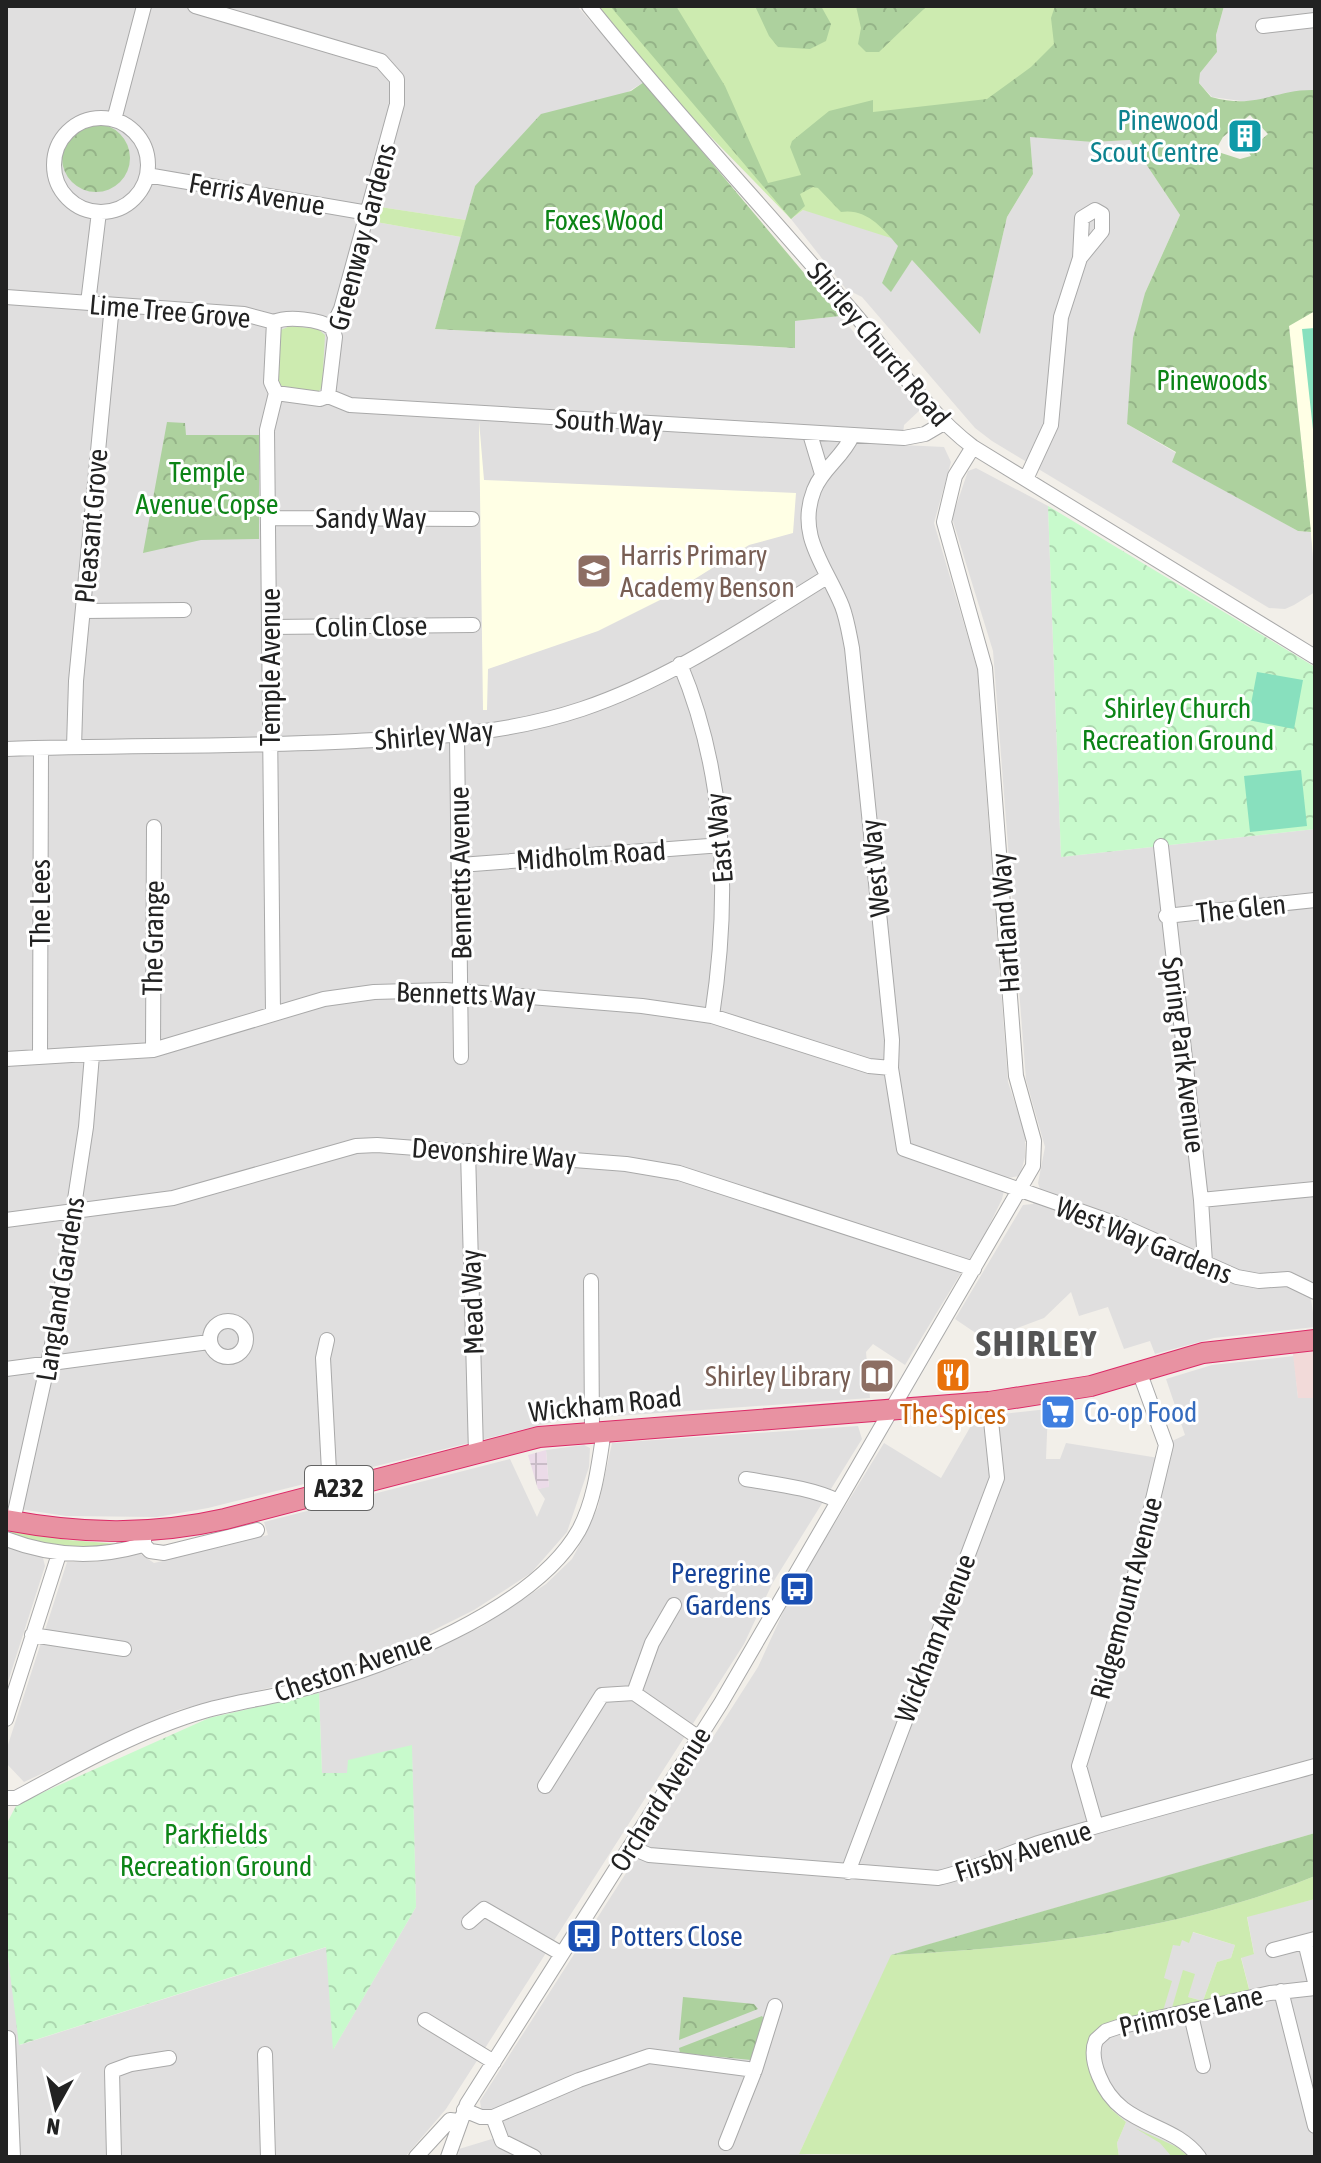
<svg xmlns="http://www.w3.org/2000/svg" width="1321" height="2163" font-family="'Asap Condensed',sans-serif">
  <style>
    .residential { fill: #e0dfdf }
    .commercial { fill: #f2dad9 }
    .industrial { fill: url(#industrial-grid) }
    .education { fill: #ffffe5 }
    .grass { fill: #cdebb0 }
    .forest { fill: url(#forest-crowns); fill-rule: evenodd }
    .park { fill: url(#park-crowns) }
    .pitch { fill: #88e0be }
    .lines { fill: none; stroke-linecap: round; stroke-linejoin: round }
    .minor-casing { stroke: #a9a9a9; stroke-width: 16 }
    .highway-casing { stroke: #dc2a67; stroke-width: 22 }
    .minor { stroke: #fff; stroke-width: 14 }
    .highway { stroke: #e892a2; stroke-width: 20 }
    .labels { text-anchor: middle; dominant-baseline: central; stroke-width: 6; stroke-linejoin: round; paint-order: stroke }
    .shield { fill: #fff; stroke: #646464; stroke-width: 2 }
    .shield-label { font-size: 26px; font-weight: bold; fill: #222 }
    .culture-label { font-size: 28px; fill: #0d838f; stroke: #fff; text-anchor: end }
    .street-label { font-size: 28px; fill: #222; stroke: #fff }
    .park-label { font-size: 28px; fill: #0c8416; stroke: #fff }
    .education-label { font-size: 28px; fill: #785e54; stroke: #fff; text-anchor: start }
    .shop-label { font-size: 28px; fill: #366cbe; stroke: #fff; text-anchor: start }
    .food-label { font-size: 28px; fill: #c56008; stroke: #fff }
    .transit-label { font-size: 28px; fill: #164399; stroke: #fff; text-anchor: end }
    .district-label { font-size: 36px; font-weight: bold; letter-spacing: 2px; fill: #555; stroke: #fff }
  </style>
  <defs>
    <pattern id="industrial-grid" width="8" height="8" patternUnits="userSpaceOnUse" patternTransform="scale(2)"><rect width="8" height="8" fill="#ebdbe8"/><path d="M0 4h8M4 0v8" fill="none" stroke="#c9bcc7"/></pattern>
    <pattern id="forest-crowns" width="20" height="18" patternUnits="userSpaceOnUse" patternTransform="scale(2)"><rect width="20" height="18" fill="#add19e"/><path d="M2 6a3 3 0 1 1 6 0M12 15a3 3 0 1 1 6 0" fill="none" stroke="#95b388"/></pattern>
    <pattern id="park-crowns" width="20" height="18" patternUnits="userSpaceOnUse" patternTransform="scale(2)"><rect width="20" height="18" fill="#c8facc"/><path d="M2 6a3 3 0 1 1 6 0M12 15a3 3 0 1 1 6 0" fill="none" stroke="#acd6af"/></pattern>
  </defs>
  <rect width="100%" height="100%" fill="#f2efe9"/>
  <!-- residential -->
  <path class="residential" d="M6,6H577L644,82L475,186L466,220L380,207L376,222L461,237L435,329L794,348L795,321L840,316L920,410L904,425L902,445L944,447L951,462L934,523L977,668L1008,1082L1025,1134V1157L1020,1176L1007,1178L1002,1199L987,1230L905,1365L873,1344L866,1352L870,1398L561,1420L208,1508L157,1517L66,1516L6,1507Z
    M1224,6H1315V90L1282,94L1255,103L1212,97L1199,83L1200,73L1217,52L1216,35Z
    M1042,136L1093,142L1130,140L1180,215L1145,293L1127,424L1176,453L1173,462L1298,531L1311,532L1315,592L1294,605L1285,609L1269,608L992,441L975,428L862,297L846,289L791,219L803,210L876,221L899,246L882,283L891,291L912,260L980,333L1007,217L1033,174L1030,137Z
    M976,468L1048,506L1061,857L1315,829V1297L1311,1299L1315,1327L1214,1338L1155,1354L1150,1341L1124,1349L1108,1307L1079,1316L1071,1292L1044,1318L986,1340L955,1319L1023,1205L1033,1204L1040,1189L1038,1183L1045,1147L1026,1080L993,651L952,518L968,471Z
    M1294,1356L1298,1398H1315V1833L892,1955L799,2154L845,2157H458L459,2149L505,2135L481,2108L480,2101L758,1667L792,1593L884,1443L941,1478L976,1417L1048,1409L1046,1459H1060L1066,1443L1171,1460L1172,1441L1185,1435L1166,1379L1212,1365Z
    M858,1426L862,1439L772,1584L744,1644L446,2109L405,2157H6V1941L20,2045L327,1947L334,2048L416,1907L412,1756L348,1773H322L319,1693L424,1654L481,1627L546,1584L572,1559L586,1533L598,1507L612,1443Z
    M584,1445L590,1448L589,1467L567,1532L531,1573L474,1610L416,1639L306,1679L178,1710L24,1782L6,1763V1751L67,1562H96L139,1553L154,1563L167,1560L268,1535L264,1522L510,1459L537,1517L545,1499L538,1489L549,1486L546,1450Z
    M6,1545L43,1558L45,1566L6,1688Z
    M1315,1899V2157H1119L1117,2143L1126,2122L1112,2110L1089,2057L1163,1978L1173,1944L1192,1932L1235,1945L1231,1958L1217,1962L1203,2001L1188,1997L1171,2010L1250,1992L1241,1957L1254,1953L1247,1916Z"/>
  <!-- commercial -->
  <path class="commercial" d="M1315,1334V1398H1298L1291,1336Z"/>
  <!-- industrial -->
  <path class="industrial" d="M546,1450L549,1487L538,1489L528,1455Z"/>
  <!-- education -->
  <path class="education" d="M1315,311V572L1289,325Z
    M479,421L484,480L796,493L793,533L749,545L666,597L598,631L488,669L487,710H483Z"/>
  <!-- grass -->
  <path class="grass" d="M595,6H1091L891,238L803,210L791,219L625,49Z
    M380,207L466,220L461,237L376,222Z
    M290,326L318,329L325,335L322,387L319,391L284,388L279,383V336L281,330Z
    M6,1529L68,1540L120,1544C87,1552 34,1551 6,1529Z
    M1315,1876V1899L1247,1917L1254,1954L1241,1958L1250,1993L1171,2011L1183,1970L1195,1974L1188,1997L1203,2001L1217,1962L1231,1958L1235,1945L1193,1932L1189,1943L1182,1940L1180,1946L1173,1945L1164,1978L1172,1981L1163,2011L1093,2038L1112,2110L1126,2122L1117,2143L1119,2157L799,2154L891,1955C1035,1948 1181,1930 1315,1876Z
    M1135,2128L1177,2147L1189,2157H1172L1160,2143Z"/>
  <!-- forest -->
  <path class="forest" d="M610,6H676L725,86L768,183L801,175L790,147L792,141L829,111L873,100V112L987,99L1031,67L1054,44L1051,18L1055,6H1224L1216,35L1217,52L1200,73L1199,83L1211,97C1258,110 1273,89 1315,90V311L1289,326L1311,532L1298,531L1172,462L1176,452L1127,424L1133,338L1145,293L1180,215L1130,140L1093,142L1030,137L1033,174L1007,217L980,334L912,260L891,292L882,283L898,246C883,228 866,208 841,212L818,188L813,187L800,194L805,206L791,219ZM1250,115L1268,134L1248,151L1251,156L1240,159L1215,151L1223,137Z
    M755,6H821L831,24L826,41L810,49L778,47L769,36Z
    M856,6H927L879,52H866L858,44L861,28Z
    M644,82L840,316L795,321V348L435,329L475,186L541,114L631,91Z
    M62 158a34 34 0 1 1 68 0a34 34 0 1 1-68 0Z
    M167,422L185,423L186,435H259V539L201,540L143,553Z
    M1315,1833V1876C1181,1930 1035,1948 891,1955Z
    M683,1997L754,2004L758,2009L679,2040Z
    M762,2016L765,2020L751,2060L680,2053L679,2048Z"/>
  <!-- park -->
  <path class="park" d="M1048,506L1315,667V829L1061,857Z
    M319,1693L322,1773H347L348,1760L412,1745L416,1907L333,2050L326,1947L19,2045L6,1941V1825L17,1804L209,1718Z"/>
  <!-- pitch -->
  <path class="pitch" d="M1315,328V448L1302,329Z
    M1257,672L1303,680L1294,729L1248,720Z
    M1301,770L1307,826L1250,832L1244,776Z"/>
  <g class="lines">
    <defs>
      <path id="minor" d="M195,6L381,61L397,79V104L341,309L332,328L335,337L328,396
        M589,6C673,111 765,209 852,311C891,356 925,411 973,447L1315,657
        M1263,26L1315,20
        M54 165a47 47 0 1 1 94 0a47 47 0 1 1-94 0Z
        M114,120L144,6
        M147,175L368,213
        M1095,210L1102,214V231L1080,258L1082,218Z
        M6,297L244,314L274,322C287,316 320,319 332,328
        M88,303L99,212
        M276,393L320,399L328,396L350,405L904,438L925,434L942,424
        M810,434L822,474
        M852,436C843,457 822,469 814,490C796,536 826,566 842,606C847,619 849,633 852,648L892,1040L891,1068L904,1149L1120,1225L1237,1277L1259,1281L1288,1279L1315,1292
        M1026,479L1051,425L1061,317L1080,258
        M270,518L472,519
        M83,611L184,610
        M270,627L473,625
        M680,664C727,776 730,898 712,1016
        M457,737L461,1057
        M74,747L76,681L112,305
        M6,749C123,745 240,747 356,741C434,737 507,734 582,709C669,680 749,625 827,577
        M1161,846L1201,1200L1205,1263
        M460,865L722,845
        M1166,916L1315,900
        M273,1013L267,430L276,393L271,382L274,322
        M153,1050L154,827
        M40,1057L41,749
        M6,1059L153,1050L324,999L374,992L445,990L642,1006L712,1016L869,1066L891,1068
        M468,1151L476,1453
        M1201,1200L1315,1189
        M6,1220L173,1198L356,1146L377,1145L626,1164L679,1173L974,1269
        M591,1281L592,1431
        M210 1339a18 18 0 1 1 36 0a18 18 0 1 1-36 0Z
        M327,1340L323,1358L330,1490
        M6,1369L209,1342
        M746,1479C775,1484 812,1488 838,1501
        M13,1521L55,1331L86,1127L92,1055
        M6,1539C50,1556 93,1559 139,1546L144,1541L145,1532
        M143,1544L150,1551L164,1553L257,1530
        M32,1635L124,1649
        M634,1693L699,1738
        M6,1719L59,1554
        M545,1786L602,1695L634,1693L652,1643L674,1605
        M6,1798H16C75,1766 139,1730 204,1711C235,1702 268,1698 299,1690C385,1667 534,1610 579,1530C595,1500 599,1463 604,1430
        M1096,1826L1079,1766L1123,1624L1166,1445L1139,1371
        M630,1847L649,1855L938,1878C974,1870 1007,1853 1042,1842C1133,1815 1224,1791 1315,1766
        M848,1872L997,1478L989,1402
        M469,1922L484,1909L562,1954
        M1305,1942L1315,1982
        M1273,1950L1315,1939
        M1281,1991L1315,2126
        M1190,2011L1203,2066
        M425,2020L494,2062
        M8,2038L13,2157
        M265,2054L268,2157
        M464,2110L481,2117H493L579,2080L649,2056L755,2070
        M493,2117L502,2141L534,2157
        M726,2143L755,2070L775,2006
        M114,2157L112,2071L131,2064L169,2058
        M416,2157L450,2120L459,2121
        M448,2157L467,2104L721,1703L1033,1166L1034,1141L1016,1076L985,668L944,522L955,476L973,447
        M1199,2157C1171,2120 1120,2129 1099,2076C1094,2064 1091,2052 1096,2040L1106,2031L1118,2027L1270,1993L1315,1988"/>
      <path id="highway" d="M6,1520C81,1534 150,1536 225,1519L539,1437L989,1402L1091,1386L1203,1353L1315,1340"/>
    </defs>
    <!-- minor casing -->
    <use href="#minor" class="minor-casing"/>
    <!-- highway casing -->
    <use href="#highway" class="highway-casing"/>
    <!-- minor -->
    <use href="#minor" class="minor"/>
    <!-- highway -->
    <use href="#highway" class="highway"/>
  </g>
  <!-- icons -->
  <defs>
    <symbol id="building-square" viewBox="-11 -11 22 22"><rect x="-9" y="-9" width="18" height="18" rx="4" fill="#0f9aa8" stroke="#fff"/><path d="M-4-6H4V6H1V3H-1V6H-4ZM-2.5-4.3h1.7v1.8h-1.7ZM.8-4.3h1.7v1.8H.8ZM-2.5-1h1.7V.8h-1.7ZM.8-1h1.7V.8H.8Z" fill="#fff"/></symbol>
    <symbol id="school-square" viewBox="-11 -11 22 22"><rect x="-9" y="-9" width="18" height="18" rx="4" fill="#8d6e63" stroke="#fff"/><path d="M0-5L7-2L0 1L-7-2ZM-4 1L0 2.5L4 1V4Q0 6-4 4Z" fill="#fff"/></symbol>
    <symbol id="restaurant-square" viewBox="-11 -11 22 22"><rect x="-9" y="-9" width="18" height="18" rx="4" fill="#e8710a" stroke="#fff"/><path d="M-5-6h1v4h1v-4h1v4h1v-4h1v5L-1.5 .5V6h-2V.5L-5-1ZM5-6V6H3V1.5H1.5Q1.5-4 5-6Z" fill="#fff"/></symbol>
    <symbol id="library-square" viewBox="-11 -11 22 22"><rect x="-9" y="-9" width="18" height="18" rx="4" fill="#8d6e63" stroke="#fff"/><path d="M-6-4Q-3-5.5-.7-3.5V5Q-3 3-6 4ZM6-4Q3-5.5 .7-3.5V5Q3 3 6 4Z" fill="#fff"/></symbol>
    <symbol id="supermarket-square" viewBox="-11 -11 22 22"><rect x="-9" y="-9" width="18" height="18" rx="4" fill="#3f7fe0" stroke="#fff"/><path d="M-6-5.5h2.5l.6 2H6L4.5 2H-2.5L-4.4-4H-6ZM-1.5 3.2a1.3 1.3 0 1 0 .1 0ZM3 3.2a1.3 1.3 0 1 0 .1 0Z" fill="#fff"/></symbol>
    <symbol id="bus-square" viewBox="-11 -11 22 22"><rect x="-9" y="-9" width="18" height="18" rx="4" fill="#1a4fb4" stroke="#fff"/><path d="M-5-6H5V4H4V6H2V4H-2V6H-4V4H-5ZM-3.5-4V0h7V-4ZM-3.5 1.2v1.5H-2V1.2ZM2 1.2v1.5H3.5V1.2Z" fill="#fff"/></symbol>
  </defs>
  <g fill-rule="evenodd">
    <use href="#building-square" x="1225" y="116" width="40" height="40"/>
    <use href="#school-square" x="574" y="551" width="40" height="40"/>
    <use href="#restaurant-square" x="933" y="1355" width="40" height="40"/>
    <use href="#library-square" x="857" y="1356" width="40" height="40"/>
    <use href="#supermarket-square" x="1038" y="1392" width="40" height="40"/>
    <use href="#bus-square" x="777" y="1569" width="40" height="40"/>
    <use href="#bus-square" x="564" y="1916" width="40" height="40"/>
  </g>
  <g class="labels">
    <!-- shield labels -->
    <rect class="shield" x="305" y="1466" width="68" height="44" rx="6"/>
    <g class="shield-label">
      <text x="339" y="1488">A232</text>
    </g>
    <!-- culture labels -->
    <g class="culture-label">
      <text x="1219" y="120">Pinewood<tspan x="1219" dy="32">Scout Centre</tspan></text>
    </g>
    <!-- street labels -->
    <g class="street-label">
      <text transform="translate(257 194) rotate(10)">Ferris Avenue</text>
      <text transform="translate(362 237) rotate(-75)">Greenway Gardens</text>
      <text transform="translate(170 311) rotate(5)">Lime Tree Grove</text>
      <text transform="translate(879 344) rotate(50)">Shirley Church Road</text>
      <text transform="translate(609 422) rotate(4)">South Way</text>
      <text x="371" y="518">Sandy Way</text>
      <text transform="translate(91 526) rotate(-85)">Pleasant Grove</text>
      <text transform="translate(371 626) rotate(-1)">Colin Close</text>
      <text transform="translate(270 667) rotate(-90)">Temple Avenue</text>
      <text transform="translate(434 735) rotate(-5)">Shirley Way</text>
      <text transform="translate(719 838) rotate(-95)">East Way</text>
      <text transform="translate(591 855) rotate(-4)">Midholm Road</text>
      <text transform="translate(875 868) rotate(-96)">West Way</text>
      <text transform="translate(460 873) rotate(-91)">Bennetts Avenue</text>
      <text transform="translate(40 903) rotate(-90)">The Lees</text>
      <text transform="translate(1241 908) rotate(-6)">The Glen</text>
      <text transform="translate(1005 923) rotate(-94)">Hartland Way</text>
      <text transform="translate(153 938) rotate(-89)">The Grange</text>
      <text transform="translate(466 994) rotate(2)">Bennetts Way</text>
      <text transform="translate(1184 1055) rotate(83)">Spring Park Avenue</text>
      <text transform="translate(494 1153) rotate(4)">Devonshire Way</text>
      <text transform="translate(1144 1240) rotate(22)">West Way Gardens</text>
      <text transform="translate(60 1289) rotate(-81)">Langland Gardens</text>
      <text transform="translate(472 1302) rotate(-92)">Mead Way</text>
      <text transform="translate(605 1404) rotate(-6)">Wickham Road</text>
      <text transform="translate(1126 1598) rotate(-75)">Ridgemount Avenue</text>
      <text transform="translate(935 1638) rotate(-69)">Wickham Avenue</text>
      <text transform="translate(353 1666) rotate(-19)">Cheston Avenue</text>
      <text transform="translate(660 1799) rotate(-58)">Orchard Avenue</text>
      <text transform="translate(1023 1851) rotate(-18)">Firsby Avenue</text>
      <text transform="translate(1191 2011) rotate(-13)">Primrose Lane</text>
    </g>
    <!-- park labels -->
    <g class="park-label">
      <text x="604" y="220">Foxes Wood</text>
      <text x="1212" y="380">Pinewoods</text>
      <text x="207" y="472">Temple<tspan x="207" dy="32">Avenue Copse</tspan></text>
      <text x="1178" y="708">Shirley Church<tspan x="1178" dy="32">Recreation Ground</tspan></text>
      <text x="216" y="1834">Parkfields<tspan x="216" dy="32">Recreation Ground</tspan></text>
    </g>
    <!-- education labels -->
    <g class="education-label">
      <text x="620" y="555">Harris Primary<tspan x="620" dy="32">Academy Benson</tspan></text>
      <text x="851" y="1376" text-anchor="end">Shirley Library</text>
    </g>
    <!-- shop labels -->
    <g class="shop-label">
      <text x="1084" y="1412">Co-op Food</text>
    </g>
    <!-- food labels -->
    <g class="food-label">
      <text x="953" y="1414">The Spices</text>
    </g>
    <!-- transit labels -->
    <g class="transit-label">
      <text x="771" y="1573">Peregrine<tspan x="771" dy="32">Gardens</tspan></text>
      <text x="610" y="1936" text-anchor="start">Potters Close</text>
    </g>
    <!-- district labels -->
    <g class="district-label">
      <text x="1037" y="1343">SHIRLEY</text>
    </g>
  </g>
  <!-- border -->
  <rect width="1321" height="2163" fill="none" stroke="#222222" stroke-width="16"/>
  <!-- north arrow -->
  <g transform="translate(56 2107) rotate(188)" stroke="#ffffff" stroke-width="6" paint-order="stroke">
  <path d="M0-6L14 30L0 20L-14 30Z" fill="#222222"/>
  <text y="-12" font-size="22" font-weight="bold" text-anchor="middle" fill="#222222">N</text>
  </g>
</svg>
